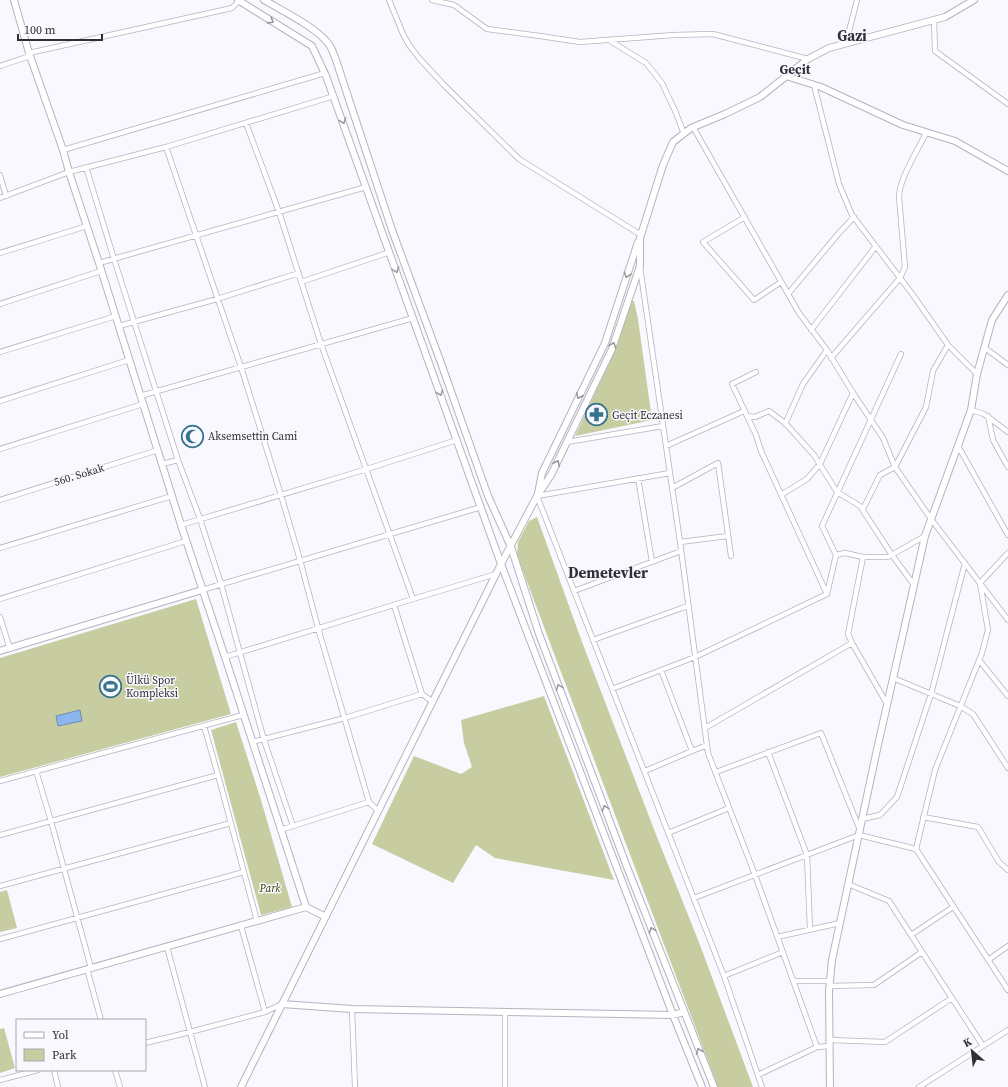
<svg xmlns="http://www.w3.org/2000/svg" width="1008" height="1087" font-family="'Source Serif 4',serif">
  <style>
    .green { fill: #c8cda1 }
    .water { fill: #8cb5ed; stroke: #708db5 }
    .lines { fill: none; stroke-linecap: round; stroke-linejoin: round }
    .street-casing { stroke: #b5b4be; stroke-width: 6 }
    .secondary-casing { stroke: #b5b4be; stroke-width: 8 }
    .street { stroke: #fff; stroke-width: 4.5 }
    .secondary { stroke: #fff; stroke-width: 6 }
    .oneway { stroke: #989799 }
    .labels { text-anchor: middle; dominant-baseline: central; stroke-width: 3; stroke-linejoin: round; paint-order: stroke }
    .poi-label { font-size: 11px; fill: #302f33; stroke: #f8f8fe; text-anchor: start }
    .street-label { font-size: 11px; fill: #302f33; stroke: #f8f8fe }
    .park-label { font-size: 11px; font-style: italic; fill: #353800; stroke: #f8f8fe }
    .quarter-label { font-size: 13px; font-weight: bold; fill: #323139; stroke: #f8f8fe }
    .district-label { font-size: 15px; font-weight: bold; fill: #323139; stroke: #f8f8fe }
  </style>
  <rect width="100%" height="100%" fill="#f8f8fe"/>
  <!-- green -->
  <path class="green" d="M631,301H634L638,319L652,420L575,436L613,355Z
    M537,517L582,642L655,832L700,945L753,1087H718L550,643L517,555L518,542L529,521Z
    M196,599L231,714L0,777V658Z
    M544,696L614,880L495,858L476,845L453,883L372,844L414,756L461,774L472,767L464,743L461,720Z
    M236,722L261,800L292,907L261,915L211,730Z
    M7,890L17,928L0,932V892Z
    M4,1028L15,1068L0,1073V1029Z"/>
  <!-- water -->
  <path class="water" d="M80,710L82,721L58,726L56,716Z"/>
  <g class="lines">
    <defs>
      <path id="street" d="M389,0L403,34L409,45L419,58L443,84L519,159L641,235
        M432,0L454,5L487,29L540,36L580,42L674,35L713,34L808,59
        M934,20L935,51L1008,104
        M609,40L646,63L662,83L676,113L684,134
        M849,42L848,35L857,0
        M29,53L232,8L239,1
        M0,66L30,56
        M814,85L839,184L852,215L913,295L948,345L977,374
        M246,123L279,212L321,344L413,599
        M693,127L799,313L827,350L853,393L883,438L895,467L931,519L1008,620
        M166,147L241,367L281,495L300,560L318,628L369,802L378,811
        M63,150L325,73
        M86,167L114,259L178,460L200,519L221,584L264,740L293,826
        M0,175L6,196
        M0,198L69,172L166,147L334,96
        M745,217L703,242L754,300L781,282
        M0,253L87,226
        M99,263L366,187
        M640,267L680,542L708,753L755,875L817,1047
        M301,282L390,252
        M788,294L839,233L854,217
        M0,304L101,271
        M119,326L217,299L299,273
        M811,330L876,246
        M985,348L1008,365
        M0,352L116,316
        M831,358L900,278L905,267L899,197C899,179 918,150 926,133
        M756,372L732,384L756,435L761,451L827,594
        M140,396L413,318
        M0,401L129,360
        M971,410L984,414L1008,432
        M747,416L755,417L769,411L785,423L814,455L837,492L860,506L892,555L914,585
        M988,416L993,440L1008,467
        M785,424L803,384L827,350
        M567,442L663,426
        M666,446L744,411
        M958,446L1008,535
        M0,449L143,404
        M162,464L178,460
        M670,473L537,496L724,976L762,1087
        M638,478L652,562
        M672,488L718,463L731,556
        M781,495L807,479L820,464L853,393
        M0,500L158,450
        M863,509L880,475L895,467L926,407L933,371L948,345
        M181,525L367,469L457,440
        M680,542L728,536
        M0,548L172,496
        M836,555L822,526L901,354
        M202,590L481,507
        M574,591L681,551
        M0,599L186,541
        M394,605L422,694L433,702
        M0,617L10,649
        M593,640L682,608L688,606
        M852,643L848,634L863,557
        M225,657L413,599L496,574
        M979,660L1008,696
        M661,670L692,751
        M893,678L960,706L973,714L1008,768
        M612,689L695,657L827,594L836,555L845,553L863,557H888L925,536
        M204,726L218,775L257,921
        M705,728L852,643L887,704
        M252,742L345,718L422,694
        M768,752L807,855L810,929
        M36,771L51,821L91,968
        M645,771L692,751L707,745
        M716,772L821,733L860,830
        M0,781L243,715
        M923,817L978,827L999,862L1008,870
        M862,819L880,815L897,797L931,694L965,563
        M280,830L369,802
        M668,833L729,808
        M0,835L218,775
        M916,849L935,770L982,653L988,630L980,583L1008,553
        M848,884L889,901L983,1046
        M0,886L231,823
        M694,898L859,835L916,849L1008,990
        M241,926L265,1012
        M911,935L953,907
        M777,937L840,923
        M0,939L244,872
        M167,947L205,1087
        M988,960L1008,946
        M87,969L101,1020
        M724,976L783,952
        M793,981H830
        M829,986L874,985L922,952
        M352,1009L355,1087
        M505,1012V1087
        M830,1040L885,1042L952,998
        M145,1043L190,1032L265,1012L282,1004
        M54,1070L58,1087
        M115,1070L120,1087
        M758,1075L817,1047L830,1046
        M0,1080L38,1070
        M919,1087L1008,1030"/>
      <path id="secondary" d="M14,0L29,53L63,150L69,172L99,263L181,525L225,657L306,907L326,917
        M238,0L312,46L326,76L501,564L673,1015L702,1087
        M264,0C281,10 320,29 330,46C332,49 333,53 335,57L392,230L441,363L488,496L511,547L539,634L627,867L714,1087
        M786,76L821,87L903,125L955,141L1008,171
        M538,493L542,473L605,343L638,242
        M0,651L202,590
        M0,994L306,907
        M282,1004L352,1009L673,1015L684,1012
        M241,1087L501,564L537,496L551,475L612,349L640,266V238L663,165L673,142L691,128L725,114L760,97L808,59L829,48L945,17L974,0
        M830,1087L829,991L832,960L876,754L925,536L971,410L977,374L992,320L1008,295"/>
    </defs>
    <!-- street casing -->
    <use href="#street" class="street-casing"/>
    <!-- secondary casing -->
    <use href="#secondary" class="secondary-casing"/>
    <!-- street -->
    <use href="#street" class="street"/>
    <!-- secondary -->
    <use href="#secondary" class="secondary"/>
  </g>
  <!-- one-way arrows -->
  <defs><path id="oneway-chevron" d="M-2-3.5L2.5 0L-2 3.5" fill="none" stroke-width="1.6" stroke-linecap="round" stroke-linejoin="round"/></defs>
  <g class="oneway">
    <use href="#oneway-chevron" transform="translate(271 21) rotate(32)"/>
    <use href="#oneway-chevron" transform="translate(343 121) rotate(70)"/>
    <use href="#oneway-chevron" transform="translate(396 270) rotate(70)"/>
    <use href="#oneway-chevron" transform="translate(627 275) rotate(108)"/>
    <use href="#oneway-chevron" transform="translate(613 345) rotate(-70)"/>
    <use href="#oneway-chevron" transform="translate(440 393) rotate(70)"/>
    <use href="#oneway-chevron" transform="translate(579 396) rotate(116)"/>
    <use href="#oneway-chevron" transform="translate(557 463) rotate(-64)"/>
    <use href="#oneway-chevron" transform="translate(559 687) rotate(-111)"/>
    <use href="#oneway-chevron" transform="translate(605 808) rotate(-110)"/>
    <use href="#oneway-chevron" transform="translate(652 930) rotate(-111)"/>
    <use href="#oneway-chevron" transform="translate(699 1051) rotate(-112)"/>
  </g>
  <!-- icons -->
  <defs>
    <symbol id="pharmacy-ring" viewBox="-11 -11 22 22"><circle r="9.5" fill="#f8f8fe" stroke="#37738a" stroke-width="1.5"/><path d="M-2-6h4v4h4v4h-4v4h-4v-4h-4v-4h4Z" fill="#37738a"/></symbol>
    <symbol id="mosque-ring" viewBox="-11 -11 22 22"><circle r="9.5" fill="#f8f8fe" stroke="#37738a" stroke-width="1.5"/><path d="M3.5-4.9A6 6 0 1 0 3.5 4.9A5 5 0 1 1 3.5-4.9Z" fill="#37738a"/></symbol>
    <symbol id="stadium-ring" viewBox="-11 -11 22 22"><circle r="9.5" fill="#f8f8fe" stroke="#37738a" stroke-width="1.5"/><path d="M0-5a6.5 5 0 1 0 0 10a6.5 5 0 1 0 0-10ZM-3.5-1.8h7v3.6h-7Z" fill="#37738a"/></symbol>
  </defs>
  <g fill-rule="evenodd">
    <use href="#pharmacy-ring" x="584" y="402" width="25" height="25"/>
    <use href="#mosque-ring" x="180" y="424" width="25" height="25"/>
    <use href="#stadium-ring" x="98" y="674" width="25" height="25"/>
  </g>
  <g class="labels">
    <!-- poi labels -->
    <g class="poi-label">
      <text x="612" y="415">Geçit Eczanesi</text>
      <text x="208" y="436">Aksemsettin Cami</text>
      <text x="126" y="680">Ülkü Spor<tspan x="126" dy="13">Kompleksi</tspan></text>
    </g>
    <!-- street labels -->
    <g class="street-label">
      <text transform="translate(79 475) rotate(-17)">560. Sokak</text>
    </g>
    <!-- park labels -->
    <g class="park-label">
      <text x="270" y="888">Park</text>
    </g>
    <!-- quarter labels -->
    <g class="quarter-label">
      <text x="795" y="69">Geçit</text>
    </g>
    <!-- district labels -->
    <g class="district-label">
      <text x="852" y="35">Gazi</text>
      <text x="608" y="572">Demetevler</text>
    </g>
  </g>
  <!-- legend -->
  <rect x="16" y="1019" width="130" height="52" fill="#f8f8fe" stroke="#a8a8ad"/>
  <rect x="24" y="1032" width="20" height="6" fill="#ffffff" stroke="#a8a8ad"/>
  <text x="52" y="1039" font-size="12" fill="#302f33">Yol</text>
  <rect x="24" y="1049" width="20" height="12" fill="#c8cda1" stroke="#a8a8ad"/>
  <text x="52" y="1059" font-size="12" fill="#302f33">Park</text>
  <!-- north arrow -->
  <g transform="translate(972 1051) rotate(332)" stroke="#f8f8fe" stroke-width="3" paint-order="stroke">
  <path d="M0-3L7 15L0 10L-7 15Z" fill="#302f33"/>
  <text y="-6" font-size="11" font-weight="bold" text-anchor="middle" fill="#302f33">K</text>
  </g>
  <!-- scale -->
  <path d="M18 34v6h84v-6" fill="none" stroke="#302f33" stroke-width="2"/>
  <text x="24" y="34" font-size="12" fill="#302f33" stroke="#f8f8fe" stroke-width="3" paint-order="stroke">100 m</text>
</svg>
